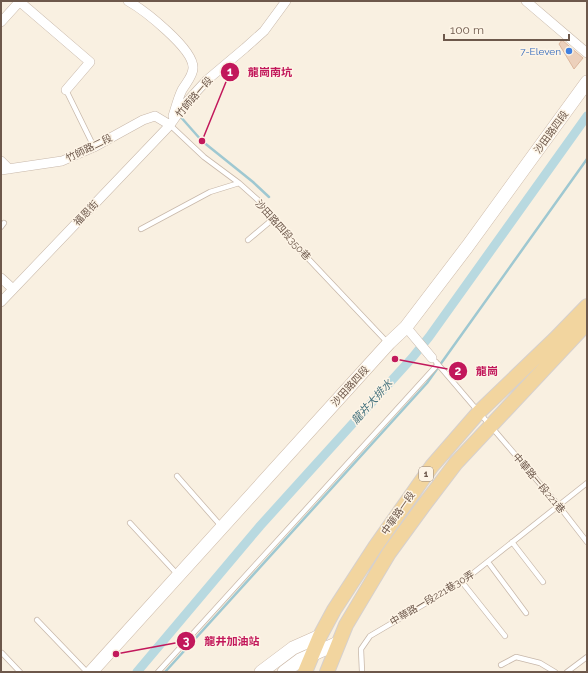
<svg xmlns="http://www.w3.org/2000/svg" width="588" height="673" font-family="Raleway,'Noto Sans TC',sans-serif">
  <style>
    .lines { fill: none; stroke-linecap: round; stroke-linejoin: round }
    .stream { stroke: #9fc8d1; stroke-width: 2.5 }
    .canal { stroke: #b8d9e0; stroke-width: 9 }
    .building { fill: #ecd0bb; stroke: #ddb79d }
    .lane-casing { stroke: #c8b8aa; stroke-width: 6 }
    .street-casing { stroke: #c8b8aa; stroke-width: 10 }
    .secondary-casing { stroke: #cdbaa9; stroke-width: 14 }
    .primary-casing { stroke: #d6d0cd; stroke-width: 16 }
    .lane { stroke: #fff; stroke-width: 4.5 }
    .street { stroke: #fff; stroke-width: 9 }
    .secondary { stroke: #fff; stroke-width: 13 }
    .primary { stroke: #f2d59f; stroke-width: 14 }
    .shop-dot { fill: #3f7fe0; stroke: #fdf4e6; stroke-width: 1.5 }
    .labels { text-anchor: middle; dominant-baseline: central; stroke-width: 3; stroke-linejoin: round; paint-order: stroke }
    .shield { fill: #fdf4e6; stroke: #98877a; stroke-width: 1 }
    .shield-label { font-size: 9px; font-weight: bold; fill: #6d584b }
    .shop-label { font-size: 10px; fill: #366cbe; stroke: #fdf4e6; text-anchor: end }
    .street-label { font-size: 10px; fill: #6d584b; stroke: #fdf4e6 }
    .water-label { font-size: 11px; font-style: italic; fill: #47747f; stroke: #fdf4e6 }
    .leader { fill: none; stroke: #c2185b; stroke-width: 1.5 }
    .callout-dot { fill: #c2185b; stroke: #fdf4e6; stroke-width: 1.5 }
    .mark-label { font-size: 12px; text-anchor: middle; font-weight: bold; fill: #fff }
    .callout-label { font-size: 11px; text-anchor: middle; font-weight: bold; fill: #c2185b; stroke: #fdf4e6; stroke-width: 3; stroke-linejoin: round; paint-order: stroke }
  </style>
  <rect width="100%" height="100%" fill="#f9f0e1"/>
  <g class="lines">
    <!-- stream -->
    <path class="stream" d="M179,115L202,141L253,182L269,197
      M165,672L427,383L587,159"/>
    <!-- canal -->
    <path class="canal" d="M137,672L260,526L412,358L429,337L587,116"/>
  </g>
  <!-- building -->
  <path class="building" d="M562,40L583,58L574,69L559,44Z"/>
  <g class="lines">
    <defs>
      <path id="lane" d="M66,90L94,147
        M170,125L204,157L239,183L258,200L284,233L387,342
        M1,227L4,223
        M141,229L210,192L239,183
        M248,240L273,219
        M436,362L559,506L587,542
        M177,476L221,526
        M130,523L178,575
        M512,542L543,582
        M488,562L526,613
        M462,582L505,636
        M37,620L87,672
        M2,653L20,672
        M501,665L516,657L540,663L555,672
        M158,672L438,364
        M362,672L361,649L370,636L462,582L587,483
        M567,672L587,657"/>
      <path id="street" d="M19,1L90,62L66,90
        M128,1C144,10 194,49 193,68C193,76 186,83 182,90C178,98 176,107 173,116
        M526,1L587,53
        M1,22L20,1
        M1,161L9,169
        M1,170L62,161L94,147L143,120L155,116L170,125
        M1,278L13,289
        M1,302L170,125L184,105L207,80L245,48L264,31L286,1
        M406,327L432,358"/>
      <path id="secondary" d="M91,672L389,343L406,327L467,247L587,82
        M261,672L293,648L320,636
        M284,672L300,660L338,643"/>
      <path id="primary" d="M305,672L320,636L334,610L375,547L432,466L479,412L555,339L587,306
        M327,672L346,625L389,553L424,505L456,463L587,323"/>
    </defs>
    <!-- lane casing -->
    <use href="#lane" class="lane-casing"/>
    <!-- street casing -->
    <use href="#street" class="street-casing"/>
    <!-- secondary casing -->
    <use href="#secondary" class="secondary-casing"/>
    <!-- primary casing -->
    <use href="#primary" class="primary-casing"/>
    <!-- lane -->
    <use href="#lane" class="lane"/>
    <!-- street -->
    <use href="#street" class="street"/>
    <!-- secondary -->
    <use href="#secondary" class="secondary"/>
    <!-- primary -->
    <use href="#primary" class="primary"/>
  </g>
  <!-- markers -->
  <circle class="shop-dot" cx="569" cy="51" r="4"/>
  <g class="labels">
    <!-- shield labels -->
    <rect class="shield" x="419" y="467" width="14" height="14" rx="3"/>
    <g class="shield-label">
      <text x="426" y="474">1</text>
    </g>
    <!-- shop labels -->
    <g class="shop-label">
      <text x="561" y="51">7-Eleven</text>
    </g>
    <!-- street labels -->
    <g class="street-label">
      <text transform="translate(194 97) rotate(-49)">竹師路一段</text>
      <text transform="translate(551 132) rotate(-54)">沙田路四段</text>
      <text transform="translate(89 148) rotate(-26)">竹師路二段</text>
      <text transform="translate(86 213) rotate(-46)">福恩街</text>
      <text transform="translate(283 230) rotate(48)">沙田路四段350巷</text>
      <text transform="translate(350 386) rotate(-48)">沙田路四段</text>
      <text transform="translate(539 483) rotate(50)">中華路一段221巷</text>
      <text transform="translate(398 513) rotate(-55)">中華路一段</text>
      <text transform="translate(432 598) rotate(-31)">中華路一段221巷30弄</text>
    </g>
    <!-- water labels -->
    <g class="water-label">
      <text transform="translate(372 402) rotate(-48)">龍井大排水</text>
    </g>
  </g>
  <!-- callouts -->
  <path class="leader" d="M202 141L230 72M395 359L458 371M116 654L186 641"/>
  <g class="callout-dot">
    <circle cx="202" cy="141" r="4"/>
    <circle cx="395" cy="359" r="4"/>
    <circle cx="116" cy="654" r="4"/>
    <circle cx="230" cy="72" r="10"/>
    <circle cx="458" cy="371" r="10"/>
    <circle cx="186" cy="641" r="10"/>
  </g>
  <g class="mark-label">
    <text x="230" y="76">1</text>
    <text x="458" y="375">2</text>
    <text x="186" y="645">3</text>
  </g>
  <g class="callout-label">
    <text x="270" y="76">龍崗南坑</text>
    <text x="487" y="375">龍崗</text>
    <text x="232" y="645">龍井加油站</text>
  </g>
  <!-- border -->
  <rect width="588" height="673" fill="none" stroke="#6d584b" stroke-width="4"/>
  <!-- scale -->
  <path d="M444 34v6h125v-6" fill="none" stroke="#6d584b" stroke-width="2"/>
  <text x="450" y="34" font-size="12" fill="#6d584b" stroke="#fdf4e6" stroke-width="3" paint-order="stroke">100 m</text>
</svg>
